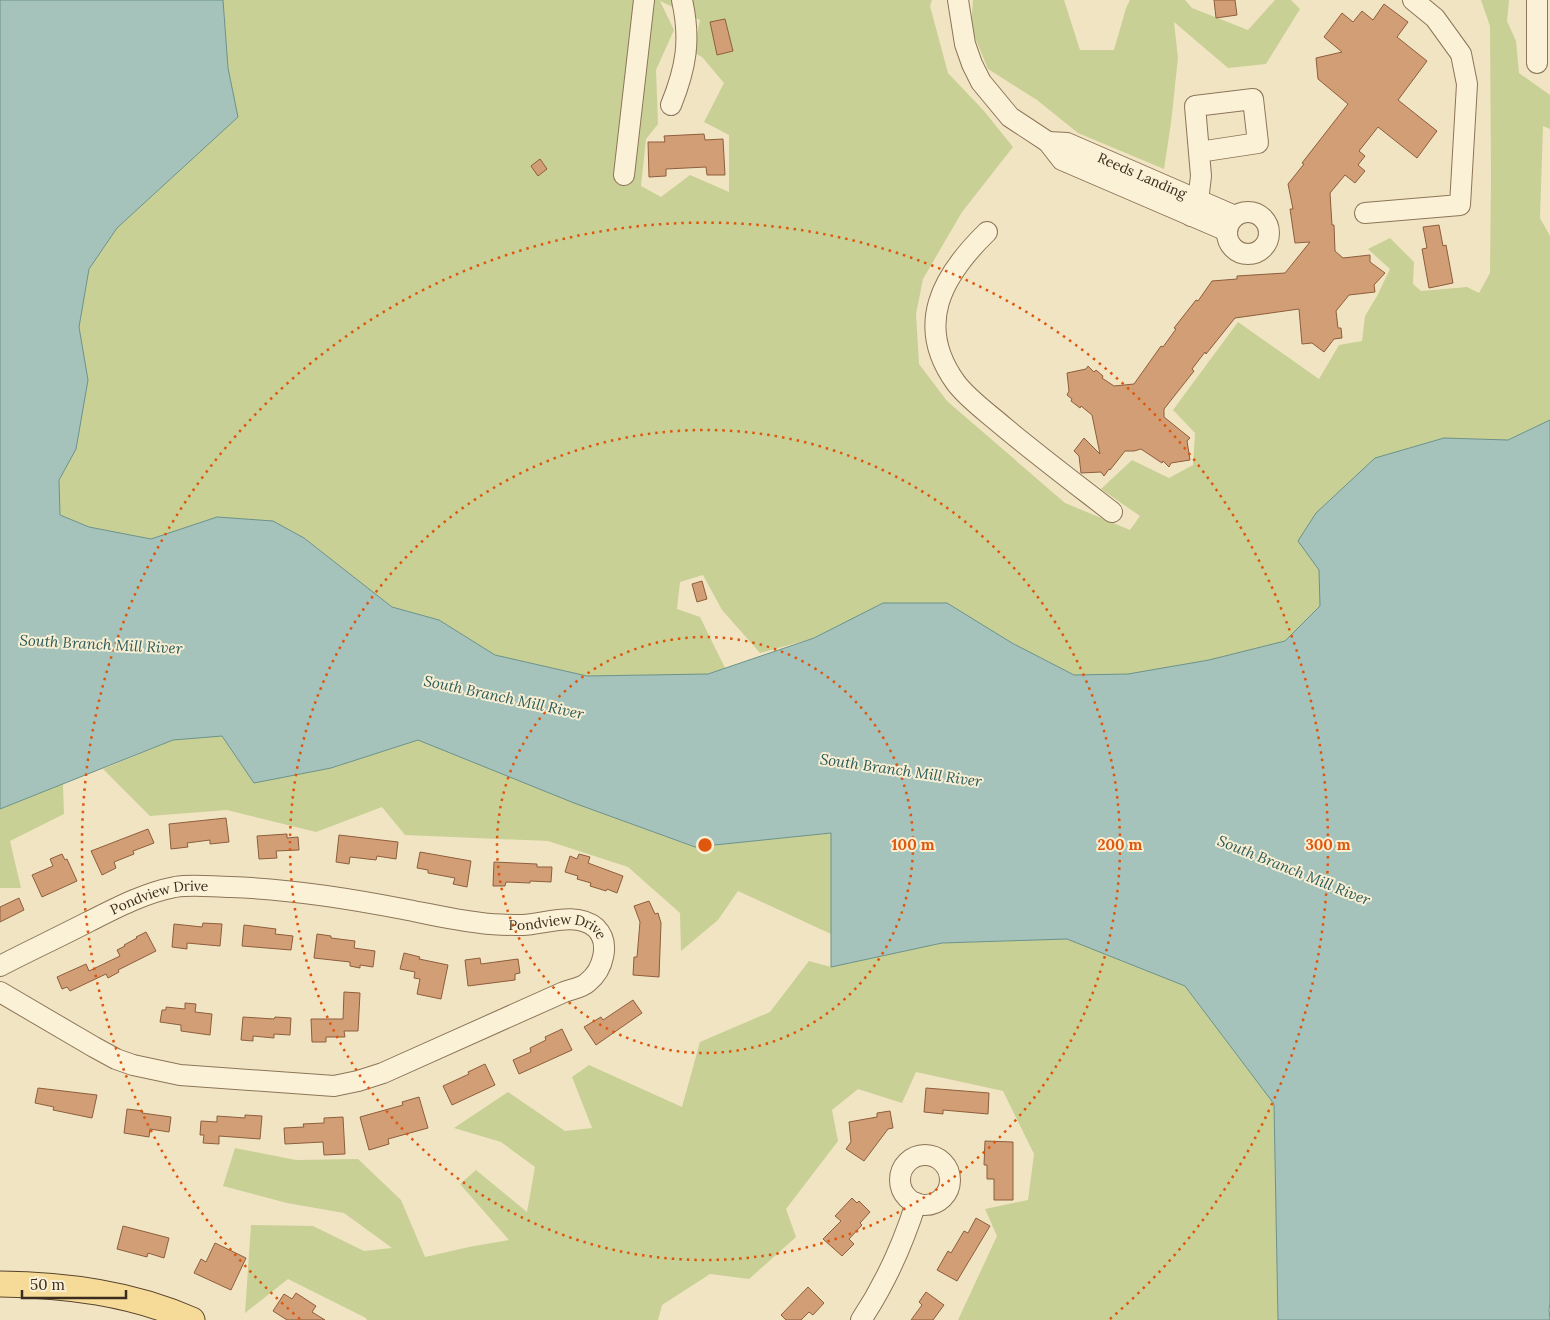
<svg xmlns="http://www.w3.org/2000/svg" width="1550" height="1320" font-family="Lora,serif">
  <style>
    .green { fill: #c8d096; fill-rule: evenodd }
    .water { fill: #a5c3bb; stroke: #6b928a }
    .building { fill: #d29e76; stroke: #8d5e3c }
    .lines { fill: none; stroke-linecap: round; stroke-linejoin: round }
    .minor-casing { stroke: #8c7558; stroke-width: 22 }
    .major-casing { stroke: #5a432d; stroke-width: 27 }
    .minor { stroke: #fbf1d7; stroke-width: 20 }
    .major { stroke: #f6db98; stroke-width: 25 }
    .ring { fill: none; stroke: #df570d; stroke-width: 2.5; stroke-dasharray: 2.5 5 }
    .labels { text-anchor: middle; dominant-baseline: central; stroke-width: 4; stroke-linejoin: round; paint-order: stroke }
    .street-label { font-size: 14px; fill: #3b2c1d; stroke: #f8eed3 }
    .water-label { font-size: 15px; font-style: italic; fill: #2b5c5a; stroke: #f8eed3 }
    .centre { fill: #df570d; stroke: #f8eed3; stroke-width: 2.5 }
    .ring-label { font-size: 15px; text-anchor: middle; font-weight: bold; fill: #df570d; stroke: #f8eed3; stroke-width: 4; stroke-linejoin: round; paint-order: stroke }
  </style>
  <rect width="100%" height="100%" fill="#f1e4c3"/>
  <!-- green -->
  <path class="green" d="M223,0H932L930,6L948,73L984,111L1013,147L962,212L923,279L916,314L919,364L947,401L1065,503L1130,530L1140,516L1101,489L1132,460L1169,478L1193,465L1195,433L1173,410L1238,322L1319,379L1339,345L1362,341L1365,316L1377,296L1390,269L1368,249L1390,238L1414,262L1413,284L1421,291L1467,287L1479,293L1490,273L1491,178L1490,26L1481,0H1509L1507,21L1516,41L1519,73L1550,95V129L1543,126L1540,218L1550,236V420L1508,440L1444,438L1319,570L1320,606L1285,641L1209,660L1128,674L1074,675L1012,643L947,603H883L814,638L760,653L722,610L703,575L680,582L677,609L700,617L725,668L707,674L587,676L495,655L439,620L392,607L304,538L217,517L151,539L89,527L60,515L59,480L76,449L88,380L79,327L89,269L117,228L238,117L228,68ZM660,1L700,20L693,52L702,57L724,83L704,122L729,135V192L690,175L661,197L641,186L646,139L658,124L656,70L674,30Z
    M973,0H1064L1080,50H1114L1126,8L1130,0H1185L1192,8L1248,30L1275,0H1291L1300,9L1266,64L1228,68L1174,22L1178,58L1171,123L1164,169L1078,133L1037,100L988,69L971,28Z
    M222,736L254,783L331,768L418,740L574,803L694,847L831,833V934L738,891L718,920L681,951L680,913L628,867L548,841L405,835L382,807L316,832L227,810L150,816L103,769L173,740Z
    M63,784L64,814L10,841L21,888H0V809Z
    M1067,939L1185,986L1274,1104L1278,1320H958L997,1236L985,1209L1028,1200L1034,1154L1003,1091L916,1072L902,1103L858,1089L832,1110L838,1141L786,1209L796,1237L749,1279L710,1274L662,1305L658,1320H367L366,1318L288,1279L245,1313L251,1225L313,1226L364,1251L392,1248L344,1213L287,1203L223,1186L235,1148L296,1160L358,1159L401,1200L425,1257L469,1247L509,1240L460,1184L476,1170L527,1212L535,1167L501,1142L454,1128L508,1092L565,1131L592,1128L572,1077L589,1065L682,1107L700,1042L770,1012L809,961L831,967L942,943Z"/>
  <!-- water -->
  <path class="water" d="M0,0H223L228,68L238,117L117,228L89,269L79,327L88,380L76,449L59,480L60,515L89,527L151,539L217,517L273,521L304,538L392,607L439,620L495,655L587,676L708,674L814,638L883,603H947L1012,643L1074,675L1128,674L1209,660L1285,641L1320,606L1319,570L1298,541L1316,513L1375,458L1444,438L1508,440L1550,420V1303L1549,1309L1550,1320H1278L1274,1104L1185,986L1067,939L942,943L831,967V833L695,847L574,803L418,740L331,768L254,783L222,736L173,740L0,809Z"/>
  <!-- building -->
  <path class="building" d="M1214,0H1235L1237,15L1216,18Z
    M1384,4L1408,22L1397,37L1427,61L1398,100L1437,131L1417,158L1378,127L1359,151L1365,156L1358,165L1365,171L1355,183L1345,175L1330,193L1332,225H1334L1335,251L1343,258L1370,255V262L1385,273L1374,285L1375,292L1349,295L1336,311L1338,328H1341L1342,338L1334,339L1324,352L1312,343L1302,344L1299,309L1235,318L1206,354L1205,352L1192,369L1194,371L1164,409V417L1190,438L1187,441L1190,460L1171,463L1169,467L1163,461L1162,463L1141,449L1134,451H1125L1110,470L1109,469L1104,476L1101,472L1081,473L1079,456L1074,451L1084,438L1100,454L1092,415L1081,406L1080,408L1071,401L1072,399L1067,395L1069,391L1067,373L1086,369L1088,366L1094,372L1096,370L1103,376L1102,378L1114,386L1134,384L1161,346L1163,347L1176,329L1174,328L1196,300L1198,301L1212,281L1237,279V276L1285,273L1310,242L1295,243L1290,209H1293L1288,184L1304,164L1302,163L1348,104L1318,79L1316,58L1342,52L1324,37L1342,13L1353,22L1362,11L1373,20Z
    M725,19L733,51L717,55L710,22Z
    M704,134L705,140L723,139L725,175H707L706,167L666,169V176L649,177L648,142H665L664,136Z
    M540,159L547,169L538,176L531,166Z
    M1439,225L1443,246L1446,245L1453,283L1429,288L1422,249L1427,248L1423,227Z
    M702,581L707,599L697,602L692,584Z
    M226,818L229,842L210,844V840L187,843L188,847L171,849L169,824Z
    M148,829L154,843L133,851L134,854L114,862L116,868L102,875L91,851Z
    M287,834V838L298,837L299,850L276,851L277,858L259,859L257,836Z
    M339,835L398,842L396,859L377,856L376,860L350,857L349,864L336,862Z
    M420,852L471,861L467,887L453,884L455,878L428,873V870L417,868Z
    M62,854L65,860L67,859L77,881L42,897L32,875L53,866L50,859Z
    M579,854L590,857L588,863L623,876L617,893L607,889L606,891L590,886L591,883L577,879L578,876L565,872L570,856L577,859Z
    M494,862L537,864V867H552L551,882L530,881V883L506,882L505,886H493Z
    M19,898L24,910L0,922V907Z
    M649,901L655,914L658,913L661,923L659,977L633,975L634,957H637L640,922L634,906Z
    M203,923L222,924L220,946L187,943V949L172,947L174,924L202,927Z
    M244,925L276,929L275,934L293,936L291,950L242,946Z
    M146,932L156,951L118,970L119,972L108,978L106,974L70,991L67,987L62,989L57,977L86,964L89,971L120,956L117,950L125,946L124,945L137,938L136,937Z
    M317,934L331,936V938L355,941L354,948L375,951L373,967L360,965V968L350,966V962L314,958Z
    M404,953L420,957L419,959L448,965L441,999L417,994L420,979L414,978L415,972L400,969Z
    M480,958L481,964L518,959L520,973L515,974V980L468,986L465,960Z
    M344,992L360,993L358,1031H344L345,1037H326V1042H312L311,1019H343Z
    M633,1000L642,1013L596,1045L584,1027L601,1017L603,1020Z
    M185,1003L196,1004L195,1012L212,1014L210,1035L181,1031V1025L160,1022L162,1010H166V1007L185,1009Z
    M243,1017L274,1019L275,1017L291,1018L290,1035L274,1034V1038L253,1036V1041L241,1040Z
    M562,1029L572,1050L519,1074L513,1060L531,1052L530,1048L546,1040L545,1037Z
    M485,1064L495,1085L452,1105L443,1086L469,1074L468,1072Z
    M38,1088L97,1095L92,1118L53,1110L54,1107L35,1103Z
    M926,1088L989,1093L988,1114L943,1110V1114L924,1112Z
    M419,1097L428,1128L388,1139L389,1144L369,1150L360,1117L403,1105L402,1102Z
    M127,1109L143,1111L142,1113L171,1117L169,1132L150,1129L149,1137L124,1133Z
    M890,1111L893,1128L888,1129L864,1161L846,1149L851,1142L849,1122L877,1117V1113Z
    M245,1115L262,1116L260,1139L219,1136V1144L203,1143L204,1135H200L201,1121L217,1122V1116L245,1118Z
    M343,1117L345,1154L324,1155L323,1142L285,1144L284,1128L304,1127L303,1124L324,1123V1118Z
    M985,1141L1013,1142V1200H994V1179H987V1165H984Z
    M852,1198L857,1203L859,1201L870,1212L860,1223L862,1225L849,1239L854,1244L842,1256L823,1239L841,1221L835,1216Z
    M976,1218L990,1226L957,1281L937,1270L948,1251L951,1253L964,1231L968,1233Z
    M123,1226L169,1238L164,1258L148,1253L147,1257L117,1249Z
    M215,1243L246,1258L231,1290L194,1273L201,1259L206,1262Z
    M808,1287L824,1303L813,1315L809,1312L801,1320H786L781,1315Z
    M926,1292L944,1305L933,1320H911L922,1305L919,1302Z
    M296,1293L316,1306L312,1312L325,1320H287L273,1311L284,1294L292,1299Z"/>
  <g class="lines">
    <defs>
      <g id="minor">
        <path d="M958,0L965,44L972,64L981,82L1010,117L1048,142L1062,160L1227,231"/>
        <path d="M1537,0V63"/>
        <path d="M671,105C686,68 691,40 682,0"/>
        <path id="s1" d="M1048,142L1067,143L1235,216"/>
        <path d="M624,175L644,0"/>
        <circle cx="1248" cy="233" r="21"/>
        <path d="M1365,213L1460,205L1467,84L1461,54L1435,18L1413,0"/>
        <path d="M1191,216L1198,201L1201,176L1195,106L1253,99L1258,143L1199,152"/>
        <path d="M987,232C942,276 914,325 956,383C969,400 988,413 1004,427C1039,456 1076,484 1112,512"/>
        <path id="s2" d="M0,966C29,951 59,937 88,922C116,908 144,893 175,887C194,884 213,887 231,887C289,889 347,898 403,909C429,914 455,920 481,923C495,925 509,925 523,925C545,924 577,911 596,928C611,943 603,970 588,982C582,988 572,989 564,992L383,1073L358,1081L334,1086L180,1075L133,1065L116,1059L94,1047L0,992"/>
        <circle cx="925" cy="1180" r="25"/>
        <path d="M861,1320C885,1284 903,1244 916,1203"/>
      </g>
      <path id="major" d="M0,1284C66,1285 131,1293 192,1320"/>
    </defs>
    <!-- minor casing -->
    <use href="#minor" class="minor-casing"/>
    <!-- major casing -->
    <use href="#major" class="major-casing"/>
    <!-- minor -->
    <use href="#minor" class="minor"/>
    <!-- major -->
    <use href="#major" class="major"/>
  </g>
  <!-- distance rings -->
  <g class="ring">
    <circle cx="705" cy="845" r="208"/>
    <circle cx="705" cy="845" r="415"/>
    <path d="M300 1319A623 623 0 1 1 1110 1319"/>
  </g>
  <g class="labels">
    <!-- street labels -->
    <g class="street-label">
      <text stroke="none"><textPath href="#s1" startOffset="101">Reeds Landing</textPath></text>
      <text stroke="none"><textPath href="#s2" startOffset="175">Pondview Drive</textPath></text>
      <text stroke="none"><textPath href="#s2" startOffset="580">Pondview Drive</textPath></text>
    </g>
    <!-- water labels -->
    <g class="water-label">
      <text transform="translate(101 644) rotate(3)">South Branch Mill River</text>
      <text transform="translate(504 697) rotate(12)">South Branch Mill River</text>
      <text transform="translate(901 770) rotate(8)">South Branch Mill River</text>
      <text transform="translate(1294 870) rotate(22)">South Branch Mill River</text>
    </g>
  </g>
  <circle cx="705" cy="845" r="8" class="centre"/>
  <g class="ring-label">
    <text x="913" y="850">100 m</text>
    <text x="1120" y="850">200 m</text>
    <text x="1328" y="850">300 m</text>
  </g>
  <!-- scale -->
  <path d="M22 1290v8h104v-8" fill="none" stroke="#3b2c1d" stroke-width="2.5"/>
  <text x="30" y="1290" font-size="15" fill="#3b2c1d" stroke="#f8eed3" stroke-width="4" paint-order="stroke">50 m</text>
</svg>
